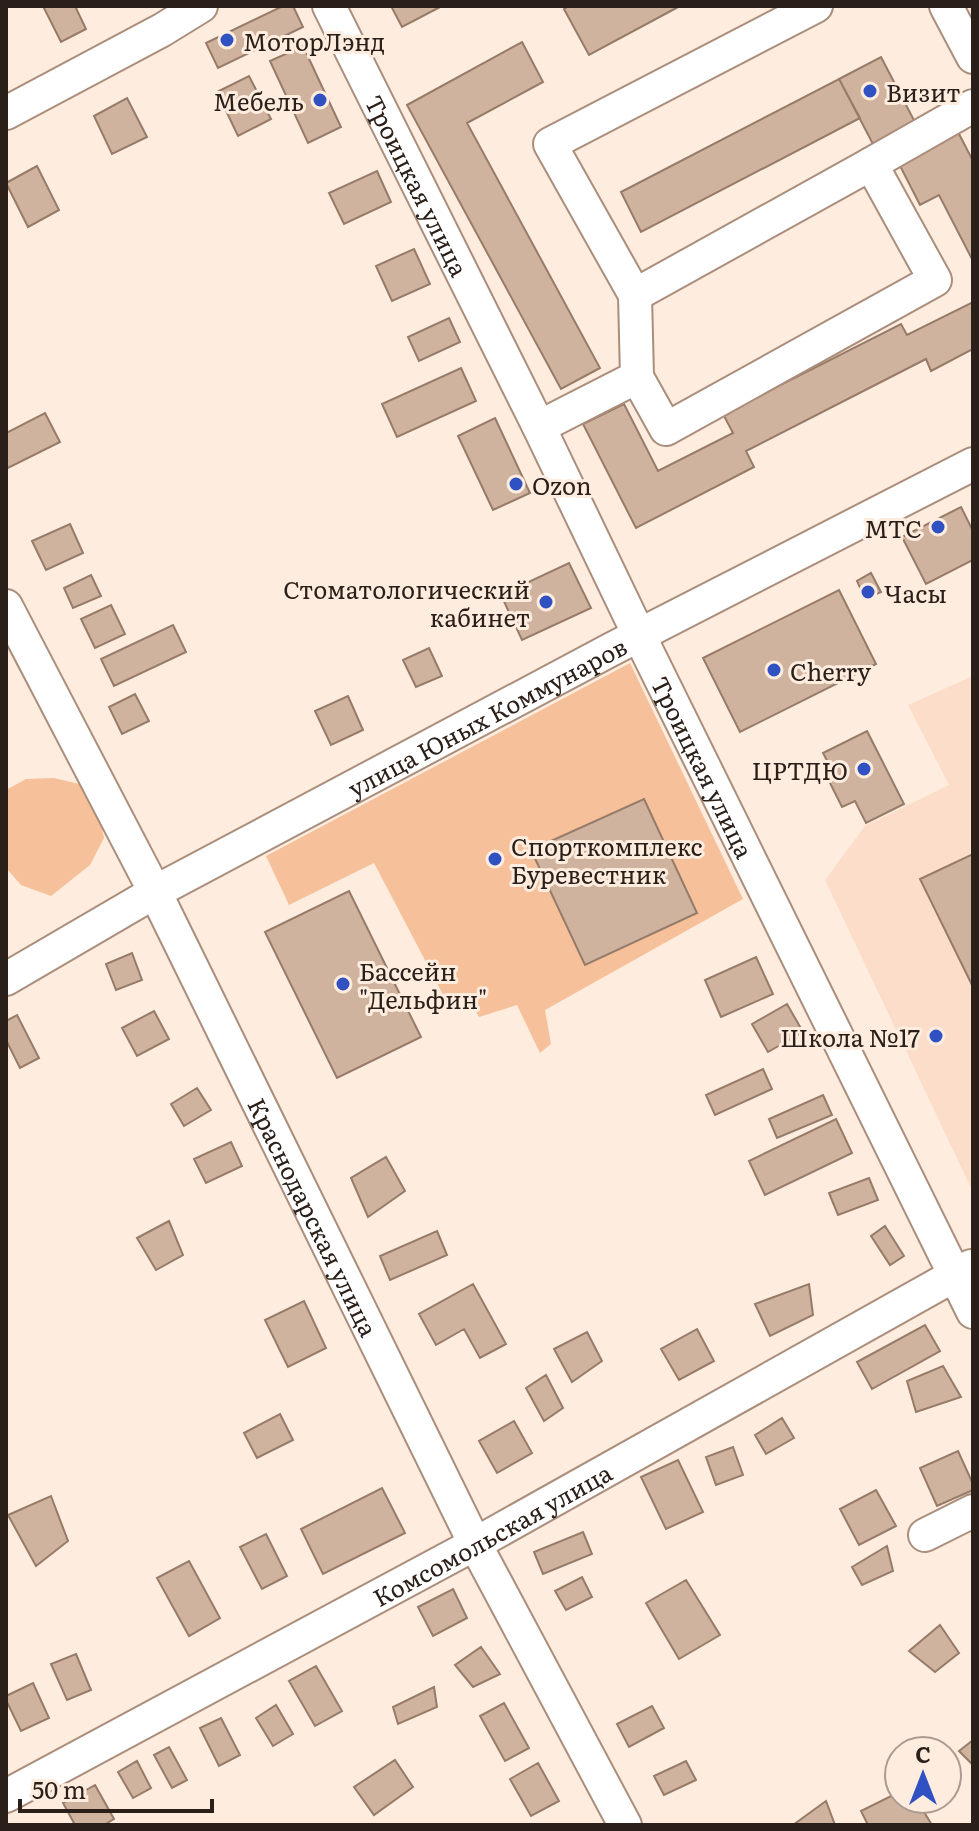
<svg xmlns="http://www.w3.org/2000/svg" width="979" height="1831" font-family="Literata,serif">
  <style>
    .built { fill: #fbddc9 }
    .green { fill: #f5c09a }
    .building { fill: #d0b39f; stroke: #967b68; stroke-width: 2 }
    .lines { fill: none; stroke-linecap: round; stroke-linejoin: round }
    .minor-casing { stroke: #aa8e7b; stroke-width: 36 }
    .minor { stroke: #fff; stroke-width: 32 }
    .poi-dot { fill: #2f51c1; stroke: #feecdf; stroke-width: 3 }
    .labels { text-anchor: middle; dominant-baseline: central; stroke-width: 6; stroke-linejoin: round; paint-order: stroke }
    .poi-label { font-size: 24px; fill: #2b2019; stroke: #feecdf; text-anchor: start }
    .street-label { font-size: 24px; fill: #2b2019; stroke: #feecdf }
  </style>
  <rect width="100%" height="100%" fill="#feecdf"/>
  <!-- built -->
  <path class="built" d="M973,676V1192L825,880L865,826L949,785L908,705Z"/>
  <!-- green -->
  <path class="green" d="M630,663L743,899L545,1010L551,1044L540,1053L517,1005L479,1017L467,996L449,1006L374,863L289,905L266,856Z
    M54,778L83,785L98,809L104,838L90,865L51,896L21,885L6,868V790L26,779Z"/>
  <!-- building -->
  <path class="building" d="M43,6H75L86,29L61,42Z
    M283,6H293L303,27L218,68L206,43Z
    M391,6H442L402,27Z
    M569,6H680L589,55L564,9Z
    M522,42L543,82L467,123L600,368L561,389L407,105Z
    M303,46L341,127L308,143L270,61Z
    M881,57L917,126L875,148L839,79Z
    M249,76L271,119L238,136L217,92Z
    M839,79L860,118L641,232L621,192Z
    M127,98L147,137L112,154L94,116Z
    M957,130L973,161V261L939,195L920,205L897,160Z
    M37,166L59,210L28,227L6,183Z
    M377,171L391,202L344,224L329,193Z
    M414,249L430,284L392,301L376,266Z
    M973,302V349L931,371L926,359L746,451L754,467L636,528L583,424L624,404L658,471L733,433L723,414L901,324L907,335Z
    M449,318L460,342L419,361L408,337Z
    M461,368L476,401L397,437L382,404Z
    M45,413L60,442L6,469V433Z
    M495,418L530,493L493,510L458,436Z
    M961,507L973,531V560L926,584L902,537Z
    M70,524L83,553L46,570L32,541Z
    M569,563L591,608L522,640L501,595Z
    M871,573L881,592L865,599L857,581Z
    M91,575L101,596L73,608L64,588Z
    M839,590L876,664L740,732L703,658Z
    M111,605L125,634L95,648L81,619Z
    M173,625L186,652L114,686L101,659Z
    M429,648L442,676L416,687L403,660Z
    M135,694L149,721L122,734L109,707Z
    M348,696L363,730L331,745L315,711Z
    M867,731L904,804L866,823L855,801L842,807L828,779L835,776L823,753Z
    M644,799L697,913L585,965L531,850Z
    M973,854V987L920,879Z
    M349,891L421,1037L337,1078L265,932Z
    M132,953L142,980L116,990L106,964Z
    M756,957L773,994L721,1017L705,980Z
    M787,1004L803,1032L768,1052L752,1024Z
    M154,1011L169,1039L137,1056L122,1028Z
    M17,1015L39,1058L20,1068L6,1040V1021Z
    M763,1069L772,1089L715,1115L706,1095Z
    M197,1088L211,1110L184,1126L171,1104Z
    M823,1095L832,1115L777,1138L769,1119Z
    M836,1119L852,1153L765,1195L749,1161Z
    M231,1142L242,1166L206,1183L194,1159Z
    M386,1157L405,1191L368,1217L351,1178Z
    M869,1178L878,1200L838,1215L829,1193Z
    M169,1221L183,1255L156,1270L137,1238Z
    M885,1226L904,1256L890,1265L871,1236Z
    M437,1231L447,1255L390,1280L380,1256Z
    M473,1284L506,1344L480,1358L464,1329L436,1345L419,1314Z
    M809,1284L813,1315L770,1336L755,1304Z
    M304,1301L326,1348L288,1367L265,1320Z
    M925,1325L940,1351L872,1389L857,1362Z
    M697,1329L714,1361L679,1380L661,1349Z
    M587,1332L602,1361L572,1382L554,1349Z
    M943,1366L961,1397L916,1412L907,1381Z
    M546,1375L563,1408L544,1421L526,1388Z
    M280,1414L293,1440L257,1458L244,1433Z
    M782,1418L794,1438L766,1454L755,1435Z
    M514,1421L532,1453L497,1473L479,1441Z
    M733,1447L743,1475L716,1485L706,1457Z
    M958,1451L973,1484V1490L937,1506L920,1468Z
    M678,1460L703,1512L666,1529L641,1477Z
    M382,1488L405,1533L323,1574L301,1529Z
    M876,1490L896,1526L859,1545L840,1509Z
    M51,1496L68,1541L36,1566L8,1515Z
    M583,1532L592,1554L543,1574L534,1552Z
    M266,1534L287,1576L262,1589L240,1547Z
    M887,1546L893,1571L862,1585L852,1567Z
    M189,1561L220,1618L189,1636L157,1578Z
    M582,1577L592,1597L566,1610L555,1591Z
    M686,1580L720,1635L679,1659L646,1603Z
    M453,1589L467,1618L433,1636L418,1607Z
    M940,1625L959,1653L935,1672L909,1651Z
    M481,1647L500,1674L473,1687L455,1665Z
    M76,1654L91,1690L67,1700L51,1664Z
    M316,1666L342,1711L315,1726L289,1681Z
    M33,1683L49,1718L21,1731L6,1700V1696Z
    M434,1687L437,1707L398,1724L393,1707Z
    M504,1703L529,1748L505,1761L480,1716Z
    M276,1705L293,1734L273,1746L256,1718Z
    M652,1706L664,1728L629,1747L617,1724Z
    M221,1718L240,1755L219,1766L200,1728Z
    M973,1740V1765L959,1751Z
    M169,1747L187,1780L172,1788L154,1755Z
    M395,1760L413,1787L374,1815L354,1787Z
    M137,1761L151,1788L133,1798L118,1772Z
    M686,1761L696,1780L664,1795L654,1776Z
    M538,1763L559,1801L531,1816L510,1779Z
    M95,1785L114,1819L104,1825H75L63,1803Z
    M899,1792V1799H916L932,1825H868L861,1811Z
    M826,1801L835,1825H793Z"/>
  <g class="lines">
    <defs>
      <g id="minor">
        <path id="s1" d="M329,6L539,427L639,635L973,1312"/>
        <path d="M816,6L550,144L635,295L871,164"/>
        <path d="M946,6L973,57"/>
        <path d="M6,113L162,30L201,6"/>
        <path d="M635,295L637,377L666,429L935,280L871,164L973,106"/>
        <path d="M539,427L637,377"/>
        <path id="s2" d="M6,606L155,892L475,1544L625,1825"/>
        <path id="s3" d="M6,979L155,892L612,649L973,464"/>
        <path d="M925,1535L973,1511"/>
        <path id="s4" d="M6,1796L475,1544L971,1266"/>
      </g>
    </defs>
    <!-- minor casing -->
    <use href="#minor" class="minor-casing"/>
    <!-- minor -->
    <use href="#minor" class="minor"/>
  </g>
  <!-- markers -->
  <g class="poi-dot">
    <circle cx="227" cy="40" r="8"/>
    <circle cx="870" cy="91" r="8"/>
    <circle cx="320" cy="100" r="8"/>
    <circle cx="516" cy="484" r="8"/>
    <circle cx="938" cy="527" r="8"/>
    <circle cx="868" cy="592" r="8"/>
    <circle cx="546" cy="602" r="8"/>
    <circle cx="774" cy="670" r="8"/>
    <circle cx="864" cy="769" r="8"/>
    <circle cx="495" cy="859" r="8"/>
    <circle cx="343" cy="984" r="8"/>
    <circle cx="936" cy="1036" r="8"/>
  </g>
  <g class="labels">
    <!-- poi labels -->
    <g class="poi-label">
      <text x="243" y="40">МоторЛэнд</text>
      <text x="886" y="91">Визит</text>
      <text x="304" y="100" text-anchor="end">Мебель</text>
      <text x="532" y="484">Ozon</text>
      <text x="922" y="527" text-anchor="end">МТС</text>
      <text x="530" y="588" text-anchor="end">Стоматологический<tspan x="530" dy="28">кабинет</tspan></text>
      <text x="884" y="592">Часы</text>
      <text x="790" y="670">Cherry</text>
      <text x="848" y="769" text-anchor="end">ЦРТДЮ</text>
      <text x="511" y="845">Cпорткомплекс<tspan x="511" dy="28">Буревестник</tspan></text>
      <text x="359" y="970">Бассейн<tspan x="359" dy="28">"Дельфин"</tspan></text>
      <text x="920" y="1036" text-anchor="end">Школа №17</text>
    </g>
    <!-- street labels -->
    <g class="street-label">
      <text stroke="none"><textPath href="#s1" startOffset="200">Троицкая улица</textPath></text>
      <text stroke="none"><textPath href="#s3" startOffset="548">улица Юных Коммунаров</textPath></text>
      <text stroke="none"><textPath href="#s1" startOffset="848">Троицкая улица</textPath></text>
      <text stroke="none"><textPath href="#s2" startOffset="684">Краснодарская улица</textPath></text>
      <text stroke="none"><textPath href="#s4" startOffset="552">Комсомольская улица</textPath></text>
    </g>
  </g>
  <!-- border -->
  <rect width="979" height="1831" fill="none" stroke="#2b2019" stroke-width="16"/>
  <!-- north arrow -->
  <g transform="translate(923 1775)"><circle r="38" fill="#feecdf" stroke="#aa9a90" stroke-width="2"/>
  <path d="M0-6L14 30L0 20L-14 30Z" fill="#2f51c1"/>
  <text y="-12" font-size="22" font-weight="bold" text-anchor="middle" fill="#2b2019">С</text>
  </g>
  <!-- scale -->
  <path d="M20 1799v12h192v-12" fill="none" stroke="#2b2019" stroke-width="4"/>
  <text x="32" y="1799" font-size="24" fill="#2b2019" stroke="#feecdf" stroke-width="6" paint-order="stroke">50 m</text>
</svg>
